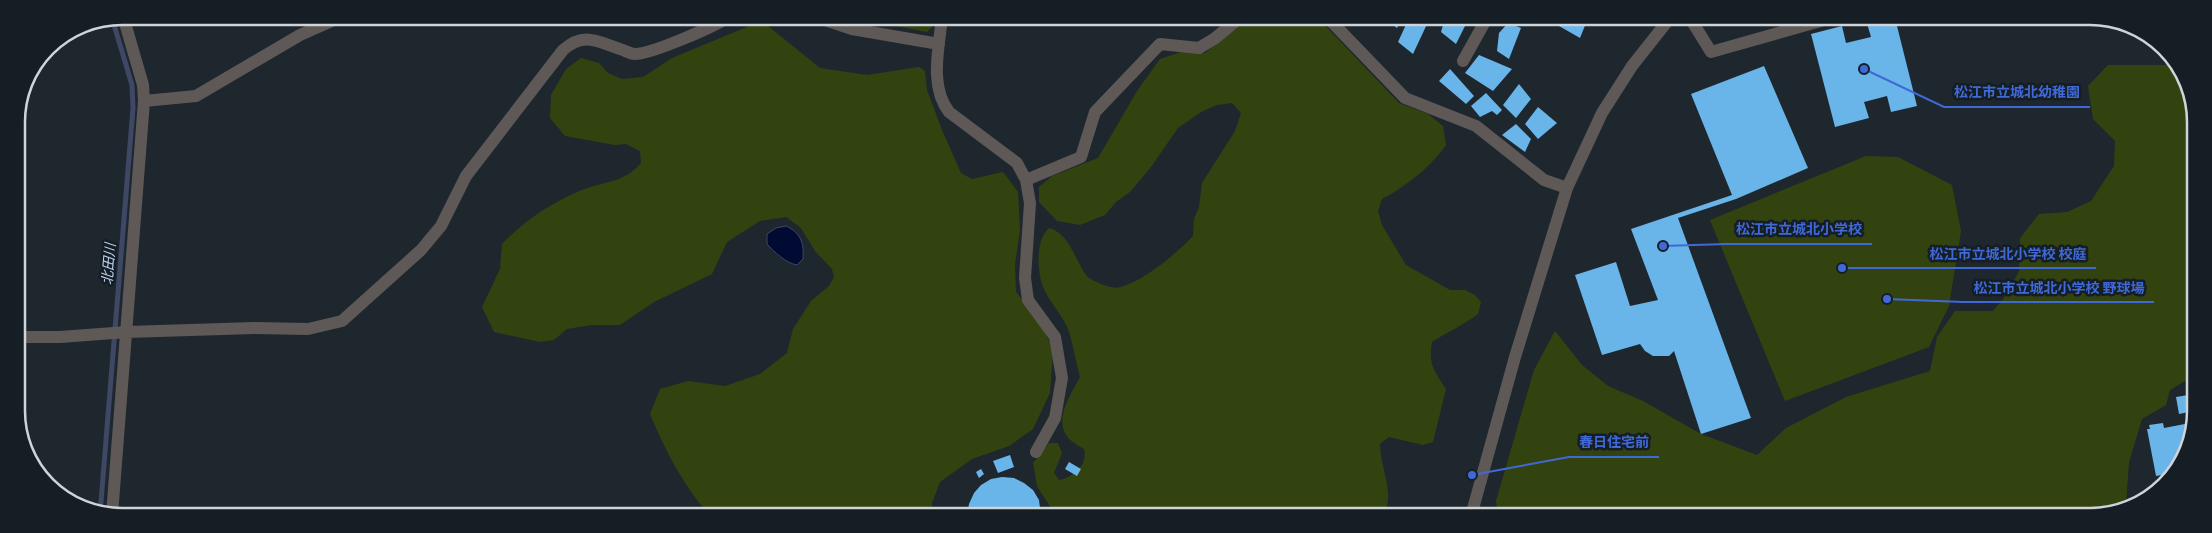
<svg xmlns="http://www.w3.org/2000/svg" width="2212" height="533" font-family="Rubik,'Noto Sans JP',sans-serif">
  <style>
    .green { fill: #33430f }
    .water { fill: #000a33; stroke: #3e4764 }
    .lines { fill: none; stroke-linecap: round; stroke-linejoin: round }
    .stream { stroke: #3e4764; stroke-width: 5 }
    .building { fill: #69b4e8 }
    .minor { stroke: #5e5957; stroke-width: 12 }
    .tertiary { stroke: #5e5957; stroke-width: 12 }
    .labels { text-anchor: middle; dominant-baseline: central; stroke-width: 5; stroke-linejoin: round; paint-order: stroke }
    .water-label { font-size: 14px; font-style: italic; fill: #bbd1f4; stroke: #151e24 }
    .rim { fill: none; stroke: #ced4d8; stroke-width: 2.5 }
    .leader { fill: none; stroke: #4069d8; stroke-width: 2 }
    .callout-dot { fill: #4069d8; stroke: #151e24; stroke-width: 2 }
    .callout-label { font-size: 14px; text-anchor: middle; font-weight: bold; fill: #4069d8; stroke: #151e24; stroke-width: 5; stroke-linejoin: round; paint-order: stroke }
  </style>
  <rect width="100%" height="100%" fill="#1e272e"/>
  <!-- green -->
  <path class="green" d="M849,17H933L932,27L927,32Z
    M1261,17L1318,18L1399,103L1428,114L1443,126L1446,145C1430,168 1406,186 1382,199L1378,211L1382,225L1406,265L1450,290H1465L1475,295L1481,302L1478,314C1464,325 1447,332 1432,342C1428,364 1434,371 1446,389L1433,442L1423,445L1389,437L1380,444C1380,469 1396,493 1383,516H1056L1037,486L1033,463L1049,443H1058L1062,453L1054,473L1059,480C1074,477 1088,465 1084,449C1077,445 1069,441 1065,433C1056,416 1072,392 1080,377C1076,363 1074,349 1070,335C1065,316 1048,302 1042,284C1037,268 1036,239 1049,228C1069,233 1075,260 1086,275C1089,279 1095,281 1099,283C1106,286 1114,289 1121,287C1145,280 1176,254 1193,236L1194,219L1199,207L1202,183L1235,131L1241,113L1232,103L1217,105L1201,112L1178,128L1151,167L1130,192L1116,202L1105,215L1080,225L1057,221L1039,202V187L1052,176L1098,158L1137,91L1160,59L1181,52L1205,53L1244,23Z
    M754,24L768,26L820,68L867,75L919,67L925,71L927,90L942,130L961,173L972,179L1003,172L1018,192L1020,230L1015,265L1016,292L1039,320L1053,349L1050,393L1033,429L1009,446L972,459L940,482L932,503L931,515H709C682,483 666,452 650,414L660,389L688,381L725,386L760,374L787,353L793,329L811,301L829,286L834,277L832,269L815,251L801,228L786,217L760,221L727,242L712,274L654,302L620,325H591L567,329L554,340L540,342L494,332L482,307L500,269L502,244C525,220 551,203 582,190C605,181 624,183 641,163L640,151L626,144L615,145L565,136L550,118L551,95L566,69L581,58L599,63L608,73L622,79L643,77L672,58Z
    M2108,65H2174L2194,101V366L2190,378L2170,390L2166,405L2142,419L2129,462L2126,505L2097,517L1498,516L1496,501L1534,370L1555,331L1582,365L1608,386L1643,401L1701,434L1757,455L1786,428L1846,397L1930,371L1937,337L1955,311H1993L2008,293L2019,271L2020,238L2039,214L2067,212L2091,201L2114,166L2115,141L2093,119L2088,86Z
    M1866,156L1898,157L1952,185L1961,231L1949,306L1929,347L1785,401L1710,220Z"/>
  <!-- water -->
  <path class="water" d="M786,226C801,233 804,243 803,259L797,265C786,263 774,252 767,244V234L776,228Z"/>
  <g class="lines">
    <!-- stream -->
    <path class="stream" d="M100,514L133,108L132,85L112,18"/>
  </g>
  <!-- building -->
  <path class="building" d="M1384,18H1402L1397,28Z
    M1409,18H1417L1428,22L1413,54L1398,42Z
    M1445,18H1469L1456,44L1441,32Z
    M1518,18H1532L1530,24Z
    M1555,18H1578L1586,23L1580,38L1552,22Z
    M1872,18H1895L1917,106L1891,112L1887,96L1864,102L1869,118L1835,127L1811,34L1842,26L1846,43L1871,37L1866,20Z
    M1508,23L1521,28L1509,59L1497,51L1499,33Z
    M1479,55L1512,69L1493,91L1465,73Z
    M1764,66L1808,168L1736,199L1678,218L1751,418L1701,434L1674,351L1669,356H1653L1645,351L1640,344L1602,355L1575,275L1616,262L1630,306L1658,300L1631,229L1732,195L1691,94Z
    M1450,69L1474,96L1466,104L1439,81Z
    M1519,84L1531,99L1516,118L1503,105Z
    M1486,93L1502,110L1497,115L1492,111L1480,117L1471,106Z
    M1538,107L1557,123L1538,139L1525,124Z
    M1516,124L1531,139L1525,152L1502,135Z
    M2194,394V411L2179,414L2176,397Z
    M2163,423L2164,428L2190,423L2193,434L2167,478V474L2156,476L2147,429H2150L2149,425Z
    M1010,455L1014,467L998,473L993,461Z
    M1069,462L1081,469L1077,476L1065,469Z
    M981,469L984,474L979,478L976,472Z
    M1002,477L1014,478L1024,483L1033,490L1039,500L1041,516L967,515L969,504L974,493L981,485L991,479Z
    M2161,489L2160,491L2143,498L2142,492Z
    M1063,511L1067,516H1056Z"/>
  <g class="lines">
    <!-- minor -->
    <path class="minor" d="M816,17L852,29L939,44
      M942,17C939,48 929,86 949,112L1017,163L1026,180L1030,203L1025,278L1028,300L1055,337L1062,378L1055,418L1036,452
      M1328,18L1405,98L1476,126L1544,180L1567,188
      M1690,18L1711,52L1831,18
      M1463,61L1487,18
      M144,101L196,96L300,35L343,16
      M1026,180L1081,157L1095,112L1160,44L1199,48L1214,39L1241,17
      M18,337H60L127,332L254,328L308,329L342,321L421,250L441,226L466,176L563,50C584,32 596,41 620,49C624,50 630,54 635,54C651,54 714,27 728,17
      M112,515L144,101L143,85L123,16"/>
    <!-- tertiary -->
    <path class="tertiary" d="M1471,516L1515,357L1567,188L1602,113L1632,66L1670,18"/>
  </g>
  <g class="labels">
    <!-- water labels -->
    <g class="water-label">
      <text transform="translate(109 264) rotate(-85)">北田川</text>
    </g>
  </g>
  <!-- crop -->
  <path d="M0 0H2212V533H0ZM122 25H2090A97 97 0 0 1 2187 122V411A97 97 0 0 1 2090 508H122A97 97 0 0 1 25 411V122A97 97 0 0 1 122 25Z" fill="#151e24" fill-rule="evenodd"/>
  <path class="rim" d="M122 25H2090A97 97 0 0 1 2187 122V411A97 97 0 0 1 2090 508H122A97 97 0 0 1 25 411V122A97 97 0 0 1 122 25Z"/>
  <!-- callouts -->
  <path class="leader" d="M1864 69L1944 107H2090M1663 246L1726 244H1872M1842 268L1919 268H2096M1887 299L1963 302H2154M1472 475L1569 457H1659"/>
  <g class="callout-dot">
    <circle cx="1864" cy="69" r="5"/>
    <circle cx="1663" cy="246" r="5"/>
    <circle cx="1842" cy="268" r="5"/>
    <circle cx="1887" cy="299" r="5"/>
    <circle cx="1472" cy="475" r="5"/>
  </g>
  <g class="callout-label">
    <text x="2017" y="97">松江市立城北幼稚園</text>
    <text x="1799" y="234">松江市立城北小学校</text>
    <text x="2008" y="259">松江市立城北小学校 校庭</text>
    <text x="2059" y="293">松江市立城北小学校 野球場</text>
    <text x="1614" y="447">春日住宅前</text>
  </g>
</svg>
